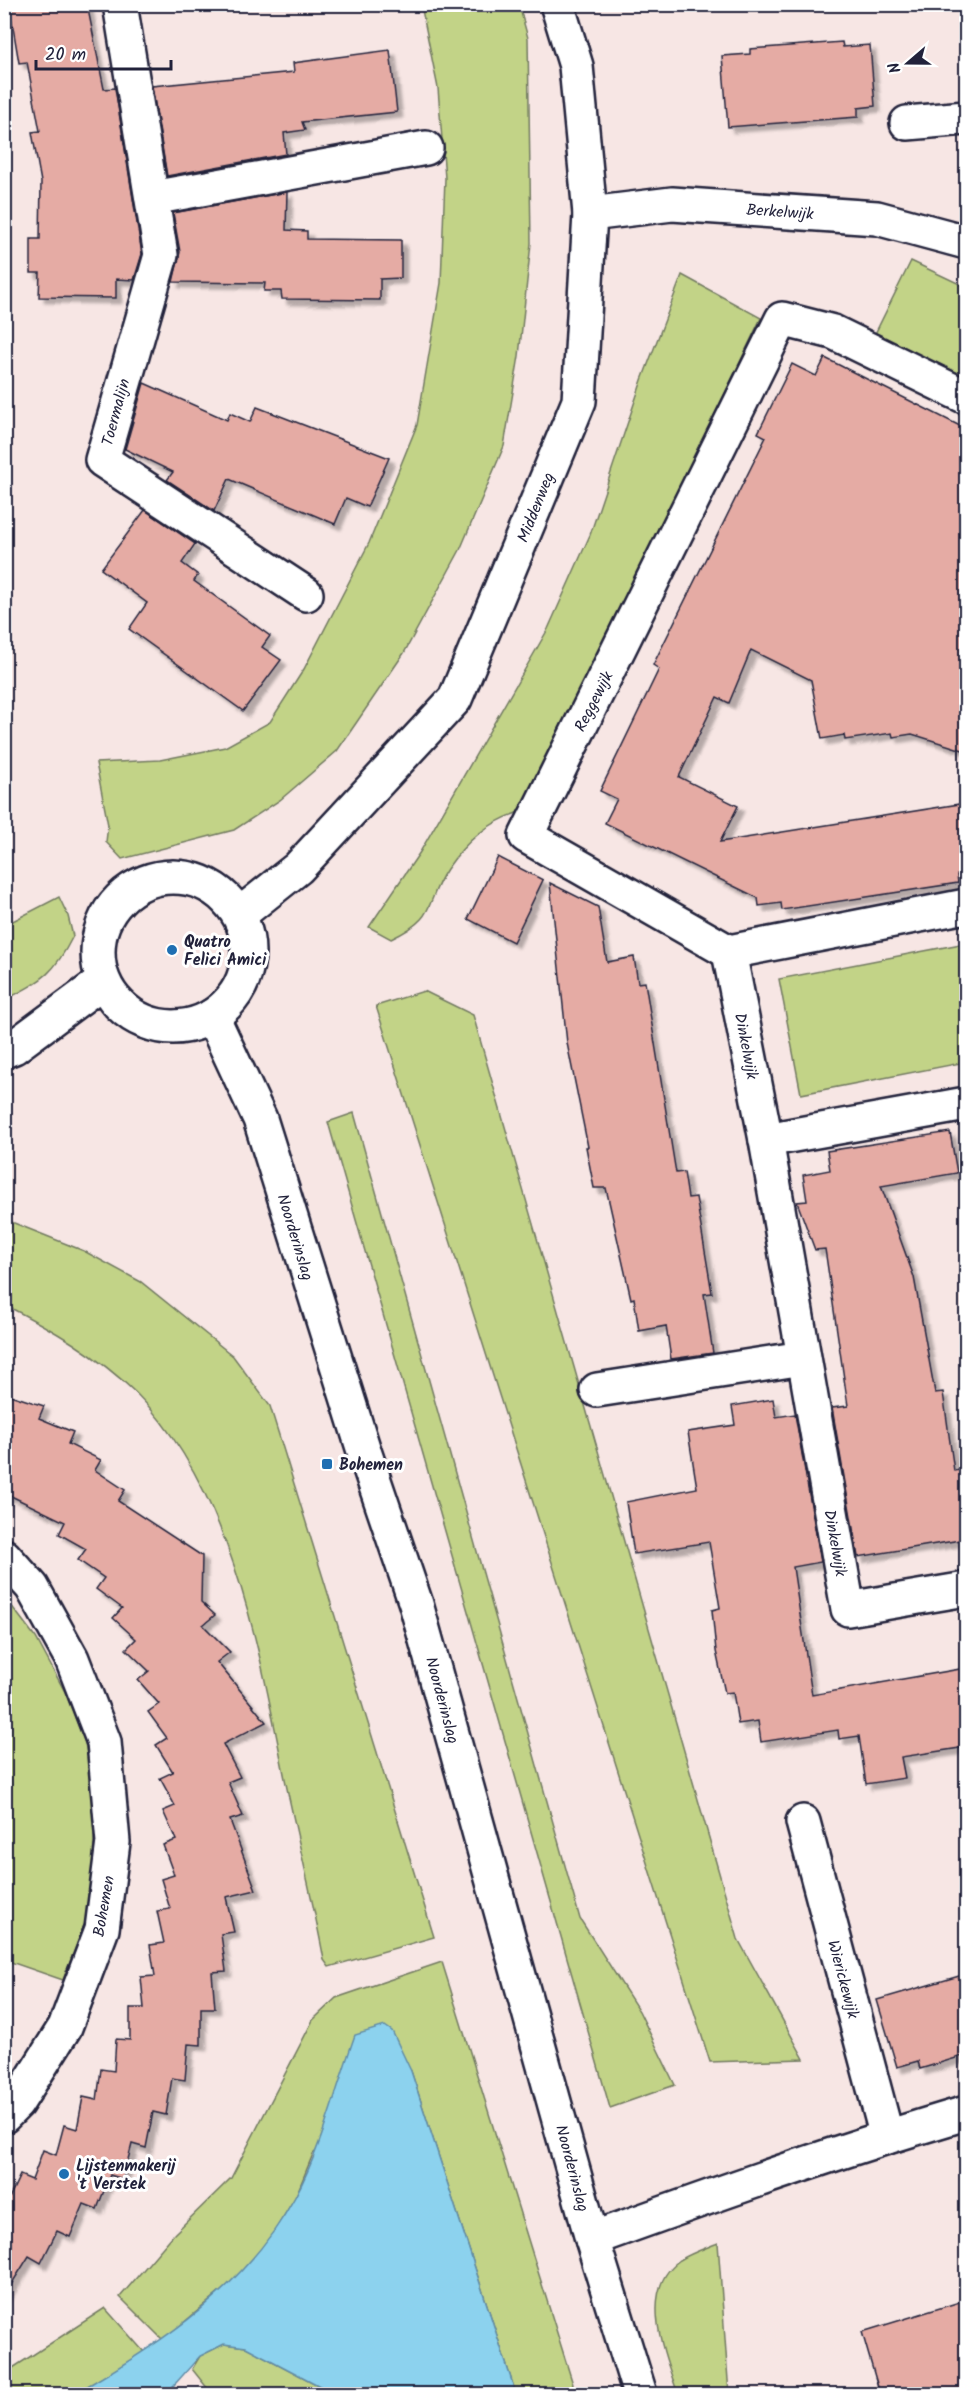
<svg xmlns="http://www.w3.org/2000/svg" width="971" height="2399" viewBox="0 0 971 2399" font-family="Kalam,sans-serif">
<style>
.green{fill:#c2d387;stroke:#727a61;stroke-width:1.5}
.water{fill:#8cd2ee;stroke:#628ca6;stroke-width:1.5}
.building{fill:#e5aba4;stroke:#22223b;stroke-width:1.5;filter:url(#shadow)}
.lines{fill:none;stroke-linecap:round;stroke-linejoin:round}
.minor-casing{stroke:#22223b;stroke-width:38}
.tertiary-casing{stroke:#22223b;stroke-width:38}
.secondary-casing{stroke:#22223b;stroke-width:38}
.minor{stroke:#fff;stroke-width:33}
.tertiary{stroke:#fff;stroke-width:33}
.secondary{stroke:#fff;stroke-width:33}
.poi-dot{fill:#1f6fb2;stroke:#fff;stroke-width:2}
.labels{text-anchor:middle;stroke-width:6;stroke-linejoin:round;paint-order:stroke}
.street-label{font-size:16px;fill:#22223b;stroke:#fff}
.poi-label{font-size:16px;font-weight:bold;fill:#22223b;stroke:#fff;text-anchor:start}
</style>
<defs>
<filter id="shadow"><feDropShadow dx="5.5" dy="5.5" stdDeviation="1.5" flood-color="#0004"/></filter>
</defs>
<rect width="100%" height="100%" fill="#f7e6e4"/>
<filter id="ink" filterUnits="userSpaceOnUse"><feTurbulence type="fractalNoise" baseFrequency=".0167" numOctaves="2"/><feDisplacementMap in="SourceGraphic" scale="12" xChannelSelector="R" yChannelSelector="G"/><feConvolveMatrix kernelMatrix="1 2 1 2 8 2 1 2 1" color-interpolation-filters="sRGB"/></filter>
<g filter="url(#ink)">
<g class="green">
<path d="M421,5H519L528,38L531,243L519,356L504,446L460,550L404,653L337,751L280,800L234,830L122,859L106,842L108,825L96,763L160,760L225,747L270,722L304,669L369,543L417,425L441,283L445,178L438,88Z"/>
<path d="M911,261L966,287V389L870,344Z"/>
<path d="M682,275L761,318L590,676L519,812C486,824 467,840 447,869C424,904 438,917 391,939L369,927L420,852L548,629L590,535L642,380Z"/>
<path d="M59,897L68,916L73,936C54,974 44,979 7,999L4,992L5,925Z"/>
<path d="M966,943V1062L801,1094L779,979Z"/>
<path d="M424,991L473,1015L738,1939L804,2059L710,2062L376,1006Z"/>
<path d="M354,1113L580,1919L639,2011L675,2085L610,2108L328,1122Z"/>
<path d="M4,1219L84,1251L141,1282L233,1356L270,1406L434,1937L329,1967L324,1960C312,1894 295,1830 282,1764C258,1641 228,1485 136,1393C97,1355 52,1329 5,1305Z"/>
<path d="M4,1596L36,1638L65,1692L85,1743L95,1795L93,1871L87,1918L63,1980L5,1960Z"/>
<path d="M442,1962L576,2394H516L411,2071L313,2154L296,2196L270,2239L245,2271L163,2340L120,2297L174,2234L231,2178L313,2020L336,1998Z"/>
<path d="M718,2243L729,2394H678C665,2356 637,2290 680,2260C691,2253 706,2248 718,2243Z"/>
<path d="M105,2308L145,2353L74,2394H5V2373Z"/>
<path d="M224,2344L246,2347L335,2394H212L192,2369L200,2356Z"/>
</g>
<path class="water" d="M385,2026L392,2031L411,2071L516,2394H335L246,2347L224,2344L200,2356L166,2394H74C162,2343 245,2289 295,2197C322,2147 336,2088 355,2035Z"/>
<g class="building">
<path d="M9,4H87L104,89L115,88L142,254L134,280L116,279V298L39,297L40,273H31V239H40L41,182L32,132L40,131L27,62L19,63Z"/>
<path d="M842,42L843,47L870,45L875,106L858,108V117L728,127L722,56L750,54V49Z"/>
<path d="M390,50L397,112L302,122L305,130L284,133L286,154L167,176L152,86L294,72L293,63Z"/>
<path d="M287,192L286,230L307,231V239L401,240V278L380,279V300L282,299L281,291H264L265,283L173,282L180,252L173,213Z"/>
<path d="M825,358L966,429V751L912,734L893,737L892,733L845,740L844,735L822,739L811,680L751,650L729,703L717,697L679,777L738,806L720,842L966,803V873L957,875L958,883L782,910L781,903L759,906L758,898L605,823L617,799L600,791L659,669L653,665L766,437L758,433L792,364L816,376Z"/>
<path d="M144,383L227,420L230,413L250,422L257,407L389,458L367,507L346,498L335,524L229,479L214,511L167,480L173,472L125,449Z"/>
<path d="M145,510L195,544L182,563L198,575L194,581L270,636L262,647L281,660L243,711L129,629L147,603L101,569Z"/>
<path d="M498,857L543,880L513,942L468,919Z"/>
<path d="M550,883L598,907L607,962L634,957L638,983L645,982L676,1173L684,1172L688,1198L696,1197L712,1293L704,1294L713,1353L671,1359L666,1326L639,1331L634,1298L631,1299L606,1188H594L586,1147H588L567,1043Z"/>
<path d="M950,1132L957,1173L881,1186L914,1277L935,1393L943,1392L954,1471L966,1469V1539L858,1557L832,1408L848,1406L825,1249L815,1250L797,1202L807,1201L803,1175L830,1170L827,1151Z"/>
<path d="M4,1393L44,1406L39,1418L73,1432L68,1444L101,1460L95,1470L125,1490L118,1501L202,1556L201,1602L215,1615L203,1625L230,1652L217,1662L266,1722L223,1744L240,1777L228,1782L243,1816L230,1820L256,1890L226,1897L234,1932L221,1934L226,1971L212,1972L215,2008H201V2045L188,2044L185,2080L172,2078L166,2115L153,2112L146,2148L132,2144L123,2179L110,2175L97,2209L84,2204L70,2237L57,2231L41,2263L29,2256L4,2296V2209L20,2175L32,2180L43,2150L56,2155L64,2125L77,2129L83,2097L97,2100L101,2069L114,2071L116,2039L130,2040V2008H144L141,1977L155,1976L150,1945L164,1943L157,1911L170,1909L161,1879L174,1875L163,1845L176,1840L163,1811L175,1806L160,1778L173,1772L156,1745L167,1738L148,1712L159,1704L138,1680L149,1671L126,1649L136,1639L113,1618L122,1608L96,1589L104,1578L78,1560L86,1549L59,1534L65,1522L9,1495L4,1500Z"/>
<path d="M773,1399L776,1417L795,1414L821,1562L793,1567L812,1695L966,1668V1747L901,1757L905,1778L866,1784L859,1736L839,1739L838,1730L761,1742L758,1721L738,1724L733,1692L725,1693L716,1651L712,1610L720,1608L709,1542L634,1554L626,1502L697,1488L688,1432L735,1425L732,1406Z"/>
<path d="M966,1974V2055L920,2069L918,2061L897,2067L877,2000Z"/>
<path d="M966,2300V2394H880L862,2332Z"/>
</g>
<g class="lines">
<g class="minor-casing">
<g id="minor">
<path d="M120,4L161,255L102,460L306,594"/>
<path d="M907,123L966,118"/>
<path d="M152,198L426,148"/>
<path d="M590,214L672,204L877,218L966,242"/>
<path d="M966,397L833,332L782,319L526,836L729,952L966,906"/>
<path d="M729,952L766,1140L848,1609L966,1589"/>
<path d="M766,1140L966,1104"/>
<path d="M597,1390L803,1358"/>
<path d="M4,1556L32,1587L72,1659L104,1742L113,1842L102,1929L65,2027L17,2103L4,2116"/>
<path d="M803,1822L887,2137"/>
<path d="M592,2239C716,2194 840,2150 966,2113"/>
</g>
</g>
<g class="tertiary-casing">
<path id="tertiary" d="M239,915L298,868L455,699L579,401L590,214L576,66L557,4"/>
</g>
<g class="secondary-casing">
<g id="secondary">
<circle cx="173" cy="952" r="75"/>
<path d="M212,1016L260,1119L364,1451L416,1604L592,2239L640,2394"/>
<path d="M4,1051L14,1047L103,981"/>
</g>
</g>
<use href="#minor" class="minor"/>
<use href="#tertiary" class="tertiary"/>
<use href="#secondary" class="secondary"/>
</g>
</g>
<g class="poi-dot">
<circle cx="172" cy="950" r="6"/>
<rect x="321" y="1458" width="12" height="12" rx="3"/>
<circle cx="64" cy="2174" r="6"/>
</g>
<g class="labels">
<g class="street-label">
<text transform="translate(780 211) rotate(4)" y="6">Berkelwijk</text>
<text transform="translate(115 412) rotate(-75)" y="6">Toermalijn</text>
<text transform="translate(535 507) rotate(-68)" y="6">Middenweg</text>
<text transform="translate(593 701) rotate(-63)" y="6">Reggewijk</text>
<text transform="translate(747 1046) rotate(79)" y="6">Dinkelwijk</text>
<text transform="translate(296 1237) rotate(73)" y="6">Noorderinslag</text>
<text transform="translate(836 1543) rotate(80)" y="6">Dinkelwijk</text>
<text transform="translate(443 1700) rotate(75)" y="6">Noorderinslag</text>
<text transform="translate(103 1906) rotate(-80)" y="6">Bohemen</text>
<text transform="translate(844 1979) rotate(75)" y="6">Wierickewijk</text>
<text transform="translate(573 2168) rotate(75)" y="6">Noorderinslag</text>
</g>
<g class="poi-label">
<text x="184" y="947">Quatro<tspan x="184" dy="18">Felici Amici</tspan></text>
<text x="339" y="1470">Bohemen</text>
<text x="76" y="2171">Lijstenmakerij<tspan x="76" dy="18">'t Verstek</tspan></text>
</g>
</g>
<rect width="971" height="2399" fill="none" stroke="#fff" stroke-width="24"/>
<rect x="12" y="12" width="947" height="2375" fill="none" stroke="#22223b" stroke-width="2" filter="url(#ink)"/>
<g transform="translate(908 63) rotate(250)" stroke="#ffffff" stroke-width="4.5" paint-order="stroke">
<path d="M0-4.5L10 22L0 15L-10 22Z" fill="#22223b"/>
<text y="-9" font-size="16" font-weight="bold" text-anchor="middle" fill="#22223b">N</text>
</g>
<path d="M36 60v9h135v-9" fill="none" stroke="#22223b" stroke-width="3"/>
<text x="45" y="60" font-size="18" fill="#22223b" stroke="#ffffff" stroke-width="4.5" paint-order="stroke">20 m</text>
</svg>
